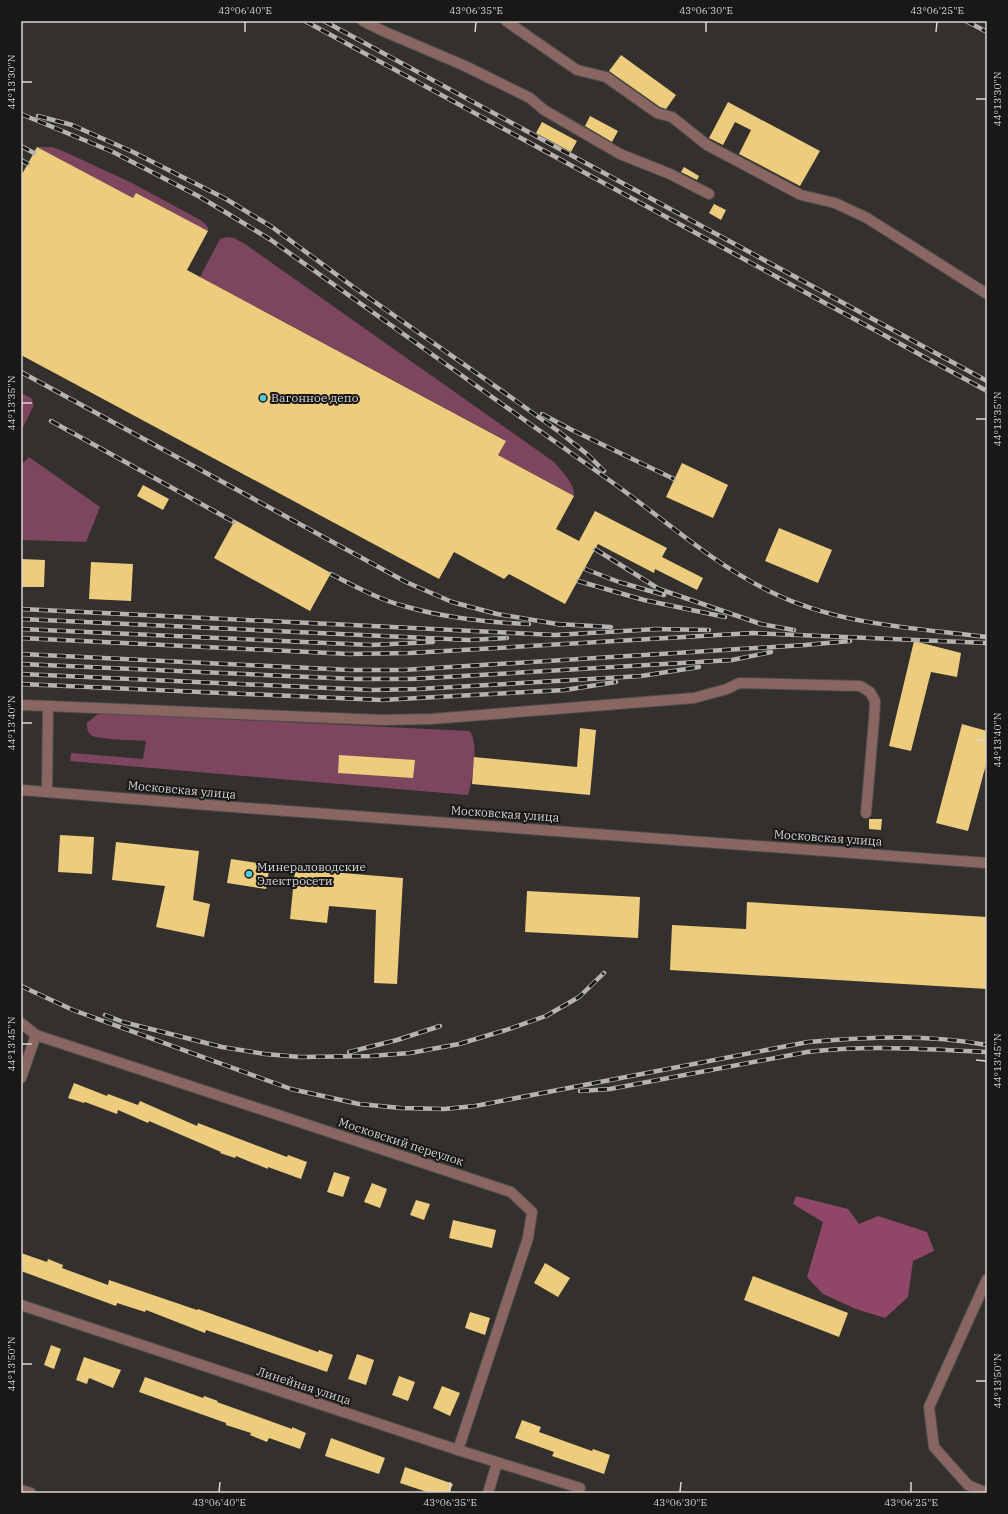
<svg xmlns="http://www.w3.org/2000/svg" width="1008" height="1514" viewBox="0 0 1008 1514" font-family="'IBM Plex Serif',serif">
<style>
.green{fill:#7e465e}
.forest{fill:#904767}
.building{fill:#eecc7d}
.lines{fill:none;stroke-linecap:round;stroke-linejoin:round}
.minor-casing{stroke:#504e4c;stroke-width:12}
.minor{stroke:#8a6662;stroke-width:10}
.rail-casing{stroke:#b4b3b1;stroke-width:4.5}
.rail{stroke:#191817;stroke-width:3;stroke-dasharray:9;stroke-linecap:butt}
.ticks{fill:none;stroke:#d6d5d3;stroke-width:1.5}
.poi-dot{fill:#55cadf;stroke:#191817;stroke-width:1.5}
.labels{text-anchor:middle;stroke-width:4;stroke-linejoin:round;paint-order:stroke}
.poi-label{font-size:12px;fill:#d6d5d3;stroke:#191817;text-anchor:start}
.street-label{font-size:12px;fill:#d6d5d3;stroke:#191817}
.neatline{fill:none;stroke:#d6d5d3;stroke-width:1.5}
.ticks-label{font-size:10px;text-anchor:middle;fill:#d6d5d3}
</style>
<rect width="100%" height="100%" fill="#33302e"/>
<g class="green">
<path d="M37,147H52L63,151L132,183L202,221L208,227V231L136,193L133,198Z"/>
<path d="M227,237L234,238L245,244L554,462C561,471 576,484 574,496L498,455L505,440L200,277L220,239Z"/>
<path d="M21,393L31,398L34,405L21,431Z"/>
<path d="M29,457L100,507L86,542L21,540V465Z"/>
<path d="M99,713L469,731C480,741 472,781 468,795L70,761L71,753L143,759L146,741C134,740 99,740 91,735C87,732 87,727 87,723Z"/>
</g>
<path class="forest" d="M796,1196L848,1209L859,1224L878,1216L927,1232L934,1251L913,1261L908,1297L885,1318L856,1309L823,1294L807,1277L823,1222L793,1204Z"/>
<g class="building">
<path d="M621,55L676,95L666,109L660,107L609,71Z"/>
<path d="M728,102L820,151L800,186L739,154L751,130L735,122L723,145L709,138Z"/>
<path d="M590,116L618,131L612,142L585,126Z"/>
<path d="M542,122L577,141L571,152L536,133Z"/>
<path d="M37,147L133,198L136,193L208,231L187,270L506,441L498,455L574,496L556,529L579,541L595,511L667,548L662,557L703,578L697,590L655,569L654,573L598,544L565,604L509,574L504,579L454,552L439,579L21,355V176Z"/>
<path d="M684,167L699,176L697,180L681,172Z"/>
<path d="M714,204L726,210L721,220L709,213Z"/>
<path d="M682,463L728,485L713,518L666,497Z"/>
<path d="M143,485L169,499L163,510L137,496Z"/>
<path d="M235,520L331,573L310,611L214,558Z"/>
<path d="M779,528L832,550L818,583L765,561Z"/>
<path d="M21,559L45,560L44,587H21Z"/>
<path d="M91,562L133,564L131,601L89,599Z"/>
<path d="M914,641L961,653L957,677L931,672L911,751L889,746Z"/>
<path d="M962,724L987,731V761L968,831L936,823Z"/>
<path d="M580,728L596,730L590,795L472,784L474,757L577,767Z"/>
<path d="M339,755L415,760L413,778L338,773Z"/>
<path d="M869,819H882L881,830L869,829Z"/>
<path d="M60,835L94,837L92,874L58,872Z"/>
<path d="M116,842L199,851L193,900L210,904L204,937L156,927L165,886L112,880Z"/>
<path d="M231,859L270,865L266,889L227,883Z"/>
<path d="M295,869L403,878L397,984L374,983L376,910L329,906L327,923L290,919Z"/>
<path d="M527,891L640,897L638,938L525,932Z"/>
<path d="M747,902L987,917V989L670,970L672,925L746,929Z"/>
<path d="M74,1083L107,1096L108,1094L138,1105L140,1101L197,1126L198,1123L287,1157L288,1155L307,1162L301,1179L268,1167V1169L236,1156L235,1158L220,1153L221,1152L149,1121L148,1123L118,1110L117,1114L85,1102L84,1103L68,1098Z"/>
<path d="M334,1172L350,1177L343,1197L327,1192Z"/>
<path d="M372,1183L387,1189L380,1208L364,1202Z"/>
<path d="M416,1200L430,1204L424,1220L410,1215Z"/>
<path d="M453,1220L496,1230L492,1248L449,1238Z"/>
<path d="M21,1253L47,1262L48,1259L63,1265L62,1268L108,1285L109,1280L197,1310L198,1309L318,1352L319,1350L333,1355L327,1372L206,1330L205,1333L146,1310L145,1312L117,1303L116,1306L21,1271Z"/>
<path d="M545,1263L570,1278L558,1297L534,1283Z"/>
<path d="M753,1276L848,1313L839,1337L744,1300Z"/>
<path d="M470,1312L490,1318L485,1335L465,1328Z"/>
<path d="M51,1345L61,1349L54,1369L44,1365Z"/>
<path d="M357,1354L374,1360L366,1385L348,1379Z"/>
<path d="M84,1357L121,1370L113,1388L89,1378L87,1384L76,1380Z"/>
<path d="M399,1376L415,1382L408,1401L392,1395Z"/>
<path d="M145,1377L203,1398L204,1396L218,1401L217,1402L292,1429V1427L306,1433L300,1449L269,1438L267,1442L250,1435L251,1433L226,1425V1423L139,1392Z"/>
<path d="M442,1386L460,1393L450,1416L433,1408Z"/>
<path d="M522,1420L541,1427L539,1432L592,1451L593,1449L610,1455L604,1474L552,1456L554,1452L515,1438Z"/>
<path d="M331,1438L385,1458L379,1474L325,1456Z"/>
<path d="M405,1467L453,1484L449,1493H430L400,1483Z"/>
</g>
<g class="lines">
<g class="minor-casing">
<g id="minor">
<path d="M363,21L383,31L465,66L530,98L544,110L620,154L670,174L709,194"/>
<path d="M506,21L577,70L606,77L657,113L672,117L707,145L801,195L835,203L867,218L987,294"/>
<path d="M21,705L48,706L47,792"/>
<path d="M48,706L382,720L431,719L694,698L727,689L739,683L860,686L870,692L875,701L874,720L866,813"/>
<path d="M21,790L246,808L987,863"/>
<path d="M21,1023L36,1035L511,1192L532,1212L528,1238L458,1450"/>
<path d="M21,1078L36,1035"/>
<path d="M987,1279L929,1407L934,1447L968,1485L987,1493"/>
<path d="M21,1305L458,1450L580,1488"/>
<path d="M21,1490L31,1493"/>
<path d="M488,1493L497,1463"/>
</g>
</g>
<use href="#minor" class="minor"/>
<g class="rail-casing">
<g id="rail">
<path d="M305,21L987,391"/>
<path d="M324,21L987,381"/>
<path d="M966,21L987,32"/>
<path d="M21,114L113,152L200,197L240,221L271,240C384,320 496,400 609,480C663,518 711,563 771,592C838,625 914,628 987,637"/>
<path d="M38,116L72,125L133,152L226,199L272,227L352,286L512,398L558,431L587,454L604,471"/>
<path d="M21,146L34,153"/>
<path d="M21,160L28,164"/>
<path d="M21,372L406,582L452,602L497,614L563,625"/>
<path d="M542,414L570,429L674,479"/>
<path d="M51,421L234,522"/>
<path d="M595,549L659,589L761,624L794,630"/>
<path d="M585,569L619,582L664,595"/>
<path d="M331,574C354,586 378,599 404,606C440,617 491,623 529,624"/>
<path d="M578,581L644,600L725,617"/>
<path d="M21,609L555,635L657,629"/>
<path d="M21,619L469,640L507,638"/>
<path d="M557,624L611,627"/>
<path d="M21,629L371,645L433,642"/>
<path d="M653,629L709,630"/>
<path d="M21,638L349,654L410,653L753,633L987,643"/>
<path d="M21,654L351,670H403L805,645L850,641"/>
<path d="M21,664L354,679H411L732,660L771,652"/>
<path d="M21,674L372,690L418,689L641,676L699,667"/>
<path d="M21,684L382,700L565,690L616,682"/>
<path d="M21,986L73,1010L291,1089L359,1104L401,1108L444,1109L475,1106L808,1042C867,1037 928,1034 987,1045"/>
<path d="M105,1015L123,1022L222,1047L265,1054L300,1057L371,1056L410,1053L459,1044L506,1030L546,1016L579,997L604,973"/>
<path d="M349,1052L397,1040L440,1026"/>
<path d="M580,1091L610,1089L807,1052C867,1045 927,1049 987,1052"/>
</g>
</g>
<use href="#rail" class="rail"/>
</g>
<path class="ticks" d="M245,32V22M475,32L476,22M706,32V22M936,32L937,22M22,82H32M976,99H986M22,403H32M976,419H986M22,723H32M976,740H986M22,1044H32M976,1060L986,1061M22,1364H32M976,1381H986M219,1492L220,1482M450,1492V1482M680,1492L681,1482M911,1492V1482"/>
<g class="poi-dot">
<circle cx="263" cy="398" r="4"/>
<circle cx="249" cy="874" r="4"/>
</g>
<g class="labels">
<g class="poi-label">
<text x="271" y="402">Вагонное депо</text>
<text x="257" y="871">Минераловодские<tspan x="257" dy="14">Электросети</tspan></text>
</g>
<g class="street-label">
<text transform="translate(182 790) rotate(5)" y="4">Московская улица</text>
<text transform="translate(505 814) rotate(4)" y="4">Московская улица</text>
<text transform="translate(828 838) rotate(4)" y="4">Московская улица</text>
<text transform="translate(401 1142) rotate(18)" y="4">Московский переулок</text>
<text transform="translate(304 1386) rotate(18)" y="4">Линейная улица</text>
</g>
</g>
<rect width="1008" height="1514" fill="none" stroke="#191817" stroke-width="44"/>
<rect x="22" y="22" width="964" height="1470" class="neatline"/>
<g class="ticks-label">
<text x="245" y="14">43°06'40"E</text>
<text x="476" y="14">43°06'35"E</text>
<text x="706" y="14">43°06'30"E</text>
<text x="937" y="14">43°06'25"E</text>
<text transform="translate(11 82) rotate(-90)" y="4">44°13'30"N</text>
<text transform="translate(997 99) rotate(-90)" y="4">44°13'30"N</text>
<text transform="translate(11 403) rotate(-90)" y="4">44°13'35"N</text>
<text transform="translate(997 419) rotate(-90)" y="4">44°13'35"N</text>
<text transform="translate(11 723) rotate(-90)" y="4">44°13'40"N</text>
<text transform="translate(997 740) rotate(-90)" y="4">44°13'40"N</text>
<text transform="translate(11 1044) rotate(-90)" y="4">44°13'45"N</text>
<text transform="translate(997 1061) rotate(-90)" y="4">44°13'45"N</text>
<text transform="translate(11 1364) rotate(-90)" y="4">44°13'50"N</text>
<text transform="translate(997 1381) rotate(-90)" y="4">44°13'50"N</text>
<text x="219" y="1506">43°06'40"E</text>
<text x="450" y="1506">43°06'35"E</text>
<text x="680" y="1506">43°06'30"E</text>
<text x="911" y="1506">43°06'25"E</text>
</g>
</svg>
